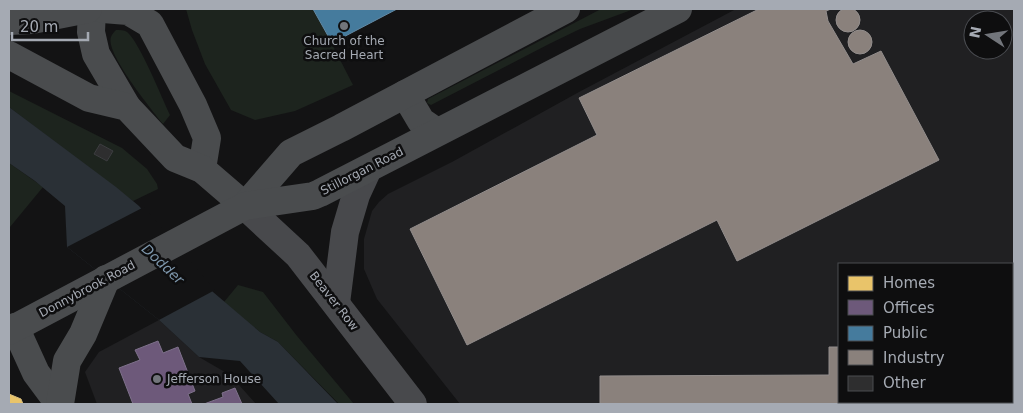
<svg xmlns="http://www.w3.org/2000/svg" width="1023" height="413" viewBox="0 0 1023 413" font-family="'DejaVu Sans',sans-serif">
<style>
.built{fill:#202022;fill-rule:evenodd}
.green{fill:#1d241e}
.water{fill:#2a3036}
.pier{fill:#131314}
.homes{fill:#e9c46a;stroke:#d5bc80}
.offices{fill:#6d597a;stroke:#7e718b}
.public{fill:#457b9d;stroke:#6289a4}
.industry{fill:#8a817c;stroke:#928d8c}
.building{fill:#2e2e2f;stroke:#3c3d40}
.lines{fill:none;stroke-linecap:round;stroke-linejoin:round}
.minor{stroke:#48494c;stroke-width:28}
.major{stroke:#4a4c4e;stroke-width:28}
.poi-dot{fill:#72757b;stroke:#0e0e0f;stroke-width:2}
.labels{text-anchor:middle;stroke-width:5;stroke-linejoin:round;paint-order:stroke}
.poi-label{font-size:12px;fill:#a5aab3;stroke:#0e0e0f}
.street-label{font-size:12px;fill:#a5aab3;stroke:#0e0e0f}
.water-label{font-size:14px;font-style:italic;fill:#7e97ac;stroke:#0e0e0f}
</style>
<rect width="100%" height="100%" fill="#131314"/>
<g class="built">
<path d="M736,9H1014V404H460L377,299L364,269V239L372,211L379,202L388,194L452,162L579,92ZM973,20H1003V50H973ZM839,264H1012V402H839Z"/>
<path d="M159,320L199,357L230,375L256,404H97L85,372L99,352Z"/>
</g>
<g class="green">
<path d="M186,9H314L353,85L295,111L255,120L231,110L205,64L192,30Z"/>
<path d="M601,9H634L580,29L549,44L431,105L427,103L428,99Z"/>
<path d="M116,30C120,30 124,30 127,32C139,41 162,98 170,115L163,124C152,110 105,53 111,37C112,34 114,32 116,30Z"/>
<path d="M9,91L122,148L147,169L157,184L158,189L133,201L9,107Z"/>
<path d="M9,163L43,187L10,227L9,225Z"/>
<path d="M238,285L263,292L297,336L354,404H339L278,342L260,332L224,302Z"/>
</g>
<path class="water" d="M9,107L116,187L139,206L213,292L260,332L278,342L338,404H279L240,361L199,357L159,320L67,247L65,206L35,181L9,163Z"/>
<path class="pier" d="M144,207L215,290L159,320L67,247Z"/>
<path class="homes" d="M9,394L21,399L23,404H9Z"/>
<g class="offices">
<path d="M158,341L163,353L178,347L195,391L188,394L192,404H133L119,368L140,360L135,350Z"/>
<path d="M235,388L242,404H204L223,397L222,393Z"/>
</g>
<path class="public" d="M313,9H397L332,43Z"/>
<g class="industry">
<circle cx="848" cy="20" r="12"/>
<path d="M759,9H831L826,11L828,21L853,64L881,51L939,160L737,261L717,220L467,345L410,229L597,135L579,98Z"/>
<circle cx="860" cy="42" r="12"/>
<path d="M1012,322H1014V404H600V376L829,375V347H839V402H1012Z"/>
</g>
<path class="building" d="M100,144L113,151L107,161L94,154Z"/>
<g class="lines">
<g class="minor">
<path d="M245,206L298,255L413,404"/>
<path d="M336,303L345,232L356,195L368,169"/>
</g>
<g class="major">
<path d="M92,9L91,32L96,54L127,107"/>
<path d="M103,9L128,11L150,24L193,105L207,138L202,169"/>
<path d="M9,21L32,20L88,9"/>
<path d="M9,55L89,98L127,107L175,158L202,169L245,206"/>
<path d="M405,94L421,121L437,132"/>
<path d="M245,206L291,153L341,128L566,9"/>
<path d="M15,327L36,373L59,404"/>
<path d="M9,331L245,206L313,196L320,193L678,9"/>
<path d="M60,404L67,361L83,334L106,279"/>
</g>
</g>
<g class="poi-dot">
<circle cx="344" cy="26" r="5"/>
<circle cx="157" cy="379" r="5"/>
</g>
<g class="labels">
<g class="poi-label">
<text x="344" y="45">Church of the<tspan x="344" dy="14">Sacred Heart</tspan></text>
<text x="167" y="383" text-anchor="start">Jefferson House</text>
</g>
<g class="street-label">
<text transform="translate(362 171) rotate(-27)" y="4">Stillorgan Road</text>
<text transform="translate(87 289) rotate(-28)" y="4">Donnybrook Road</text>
<text transform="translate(334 301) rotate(52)" y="4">Beaver Row</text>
</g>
<g class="water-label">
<text transform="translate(163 264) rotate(43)" y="5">Dodder</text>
</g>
</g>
<rect width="1023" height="413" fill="none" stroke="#a5aab3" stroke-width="20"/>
<rect x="838" y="263" width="175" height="140" fill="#0e0e0f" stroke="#4a4c51"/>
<rect x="848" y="276" width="25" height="15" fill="#e9c46a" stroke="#4a4c51"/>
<text x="883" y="288" font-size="15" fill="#a5aab3">Homes</text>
<rect x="848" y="300" width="25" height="15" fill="#6d597a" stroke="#4a4c51"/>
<text x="883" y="313" font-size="15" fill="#a5aab3">Offices</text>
<rect x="848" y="326" width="25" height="15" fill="#457b9d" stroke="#4a4c51"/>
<text x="883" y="338" font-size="15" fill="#a5aab3">Public</text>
<rect x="848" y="350" width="25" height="15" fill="#8a817c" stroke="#4a4c51"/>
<text x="883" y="363" font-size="15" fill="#a5aab3">Industry</text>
<rect x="848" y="376" width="25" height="15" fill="#2e2e2f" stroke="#4a4c51"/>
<text x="883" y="388" font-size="15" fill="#a5aab3">Other</text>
<g transform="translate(988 35) rotate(282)"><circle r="24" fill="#0e0e0f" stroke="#4a4c51"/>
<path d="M0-4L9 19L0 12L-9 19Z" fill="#72757b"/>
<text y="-8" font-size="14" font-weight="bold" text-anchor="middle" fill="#a5aab3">N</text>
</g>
<path d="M12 32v8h76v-8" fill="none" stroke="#a5aab3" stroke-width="2.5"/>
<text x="20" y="32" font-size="15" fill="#a5aab3" stroke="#0e0e0f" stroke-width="4" paint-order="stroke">20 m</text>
</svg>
